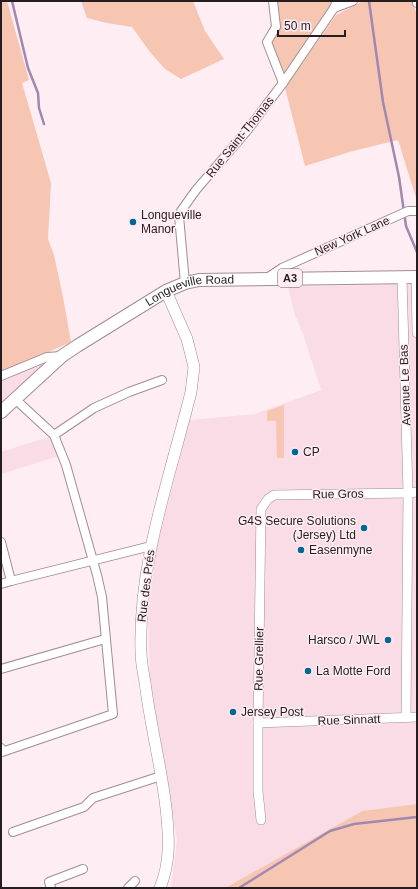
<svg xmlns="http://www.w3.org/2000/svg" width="418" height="889" viewBox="0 0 418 889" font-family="Helvetica,sans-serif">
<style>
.built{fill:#fadce6}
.green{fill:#f6c6b3}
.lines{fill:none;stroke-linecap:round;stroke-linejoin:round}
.stream{stroke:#a088b0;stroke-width:2.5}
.minor-casing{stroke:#a08d93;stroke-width:10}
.tertiary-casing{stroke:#a08d93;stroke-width:10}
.secondary-casing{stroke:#a08d93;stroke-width:12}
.primary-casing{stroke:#a08d93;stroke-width:14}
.minor{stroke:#fff;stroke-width:8}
.tertiary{stroke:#fff;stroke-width:9}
.secondary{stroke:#fff;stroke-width:11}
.primary{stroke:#fff;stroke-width:12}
.poi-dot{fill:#046695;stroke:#feedf3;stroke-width:1.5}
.labels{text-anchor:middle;stroke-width:3;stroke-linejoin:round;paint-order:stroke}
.shield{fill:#feedf3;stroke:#665b5f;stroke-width:1}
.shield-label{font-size:11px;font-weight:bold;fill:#251d20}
.street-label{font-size:12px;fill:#251d20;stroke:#feedf3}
.poi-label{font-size:12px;fill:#251d20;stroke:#feedf3;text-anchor:start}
</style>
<rect width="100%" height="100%" fill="#feedf3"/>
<g class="built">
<path d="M417,284V804L362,811L225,888H171L177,840L150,686L148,609L157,546L189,420L255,414L321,390L302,331L295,315L288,287Z"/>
<path d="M39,362L42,364L40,368L1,404V379Z"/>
<path d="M49,437L59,456L1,474V452Z"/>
</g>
<g class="green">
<path d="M1,1H7L29,80L22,83L51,183L48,239L54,255L63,297L71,342L1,373Z"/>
<path d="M81,1H193L205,31L224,59L181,79L165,69L150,52L132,27L107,23L87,18Z"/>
<path d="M276,1H331L329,9L282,76L271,46L278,28Z"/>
<path d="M363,1H413L417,16V201L398,140L353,151L305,166L285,88L336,15Z"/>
<path d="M284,405V458H277L276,421H267V411Z"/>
<path d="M417,804V888H225L362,811Z"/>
</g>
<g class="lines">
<g class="stream">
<path d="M12,1L28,68L38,93L39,108L44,124"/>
<path d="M369,1L383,102L399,177L406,226L417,252"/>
<path d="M239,888L330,831L354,824L417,817"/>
</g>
<g class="minor-casing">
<g id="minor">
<path d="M273,1L276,27L267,42L283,83"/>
<path d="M417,1V3"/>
<path d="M334,8L353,1"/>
<path d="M267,278L282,268L408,211H417"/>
<path d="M185,283L179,216L181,211L196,190L246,132L283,83L334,8L337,1"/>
<path d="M1,376L47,357L62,356"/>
<path d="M54,435L94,408L129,392L162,380"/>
<path d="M1,542L11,581L1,584"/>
<path d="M11,581L151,546"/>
<path d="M1,669L105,639"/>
<path d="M1,748L2,752L113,714L102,597L97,575L66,465L54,435L15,399"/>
<path d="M13,832L84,807L93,798L161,776"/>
<path d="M51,888L49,882L83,869"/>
<path d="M128,888L135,881"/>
</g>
</g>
<g class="tertiary-casing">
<g id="tertiary">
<path d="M416,277L417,333"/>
<path d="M406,718L408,493L417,492"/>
<path d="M258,723L417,717"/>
<path d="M261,820L258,791V723L261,509L268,499L274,495L408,493L402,277"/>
</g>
</g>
<g class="secondary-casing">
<path id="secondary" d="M160,888C171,861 169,835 166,808C161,765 150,724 145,682C143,672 141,662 141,652C138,563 170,477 191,392L194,367L187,339L166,291"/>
</g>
<g class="primary-casing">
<g id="primary">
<path id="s1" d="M1,412L62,356L77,346L166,291L185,283L199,280L417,277"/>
</g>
</g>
<use href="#minor" class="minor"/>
<use href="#tertiary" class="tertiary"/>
<use href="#secondary" class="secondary"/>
<use href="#primary" class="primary"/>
</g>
<g class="poi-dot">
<circle cx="133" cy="222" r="4"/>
<circle cx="295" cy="452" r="4"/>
<circle cx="364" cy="528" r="4"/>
<circle cx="301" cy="550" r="4"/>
<circle cx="388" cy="640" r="4"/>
<circle cx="308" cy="671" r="4"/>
<circle cx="233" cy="712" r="4"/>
</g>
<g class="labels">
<rect class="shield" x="278" y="269" width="24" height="18" rx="3"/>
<g class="shield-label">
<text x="290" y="282">A3</text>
</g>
<g class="street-label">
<text transform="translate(240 137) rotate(-51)" y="4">Rue Saint-Thomas</text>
<text transform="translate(352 236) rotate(-24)" y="4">New York Lane</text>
<text dy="4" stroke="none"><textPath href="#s1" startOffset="229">Longueville Road</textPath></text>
<text transform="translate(405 385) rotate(-92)" y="4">Avenue Le Bas</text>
<text transform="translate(338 494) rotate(-1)" y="4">Rue Gros</text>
<text transform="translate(146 586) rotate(-83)" y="4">Rue des Prés</text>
<text transform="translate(259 659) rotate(-89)" y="4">Rue Grellier</text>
<text transform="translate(349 720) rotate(-2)" y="4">Rue Sinnatt</text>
</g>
<g class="poi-label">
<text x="141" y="219">Longueville<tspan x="141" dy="14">Manor</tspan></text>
<text x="303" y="456">CP</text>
<text x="356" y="525" text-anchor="end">G4S Secure Solutions<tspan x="356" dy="14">(Jersey) Ltd</tspan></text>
<text x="309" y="554">Easenmyne</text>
<text x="380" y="644" text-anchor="end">Harsco / JWL</text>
<text x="316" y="675">La Motte Ford</text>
<text x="241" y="716">Jersey Post</text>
</g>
</g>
<rect width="418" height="889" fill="none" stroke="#251d20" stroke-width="4"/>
<path d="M278 30v6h67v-6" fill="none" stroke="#251d20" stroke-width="2"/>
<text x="284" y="30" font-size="12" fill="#251d20" stroke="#feedf3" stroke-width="3" paint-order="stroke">50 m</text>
</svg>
